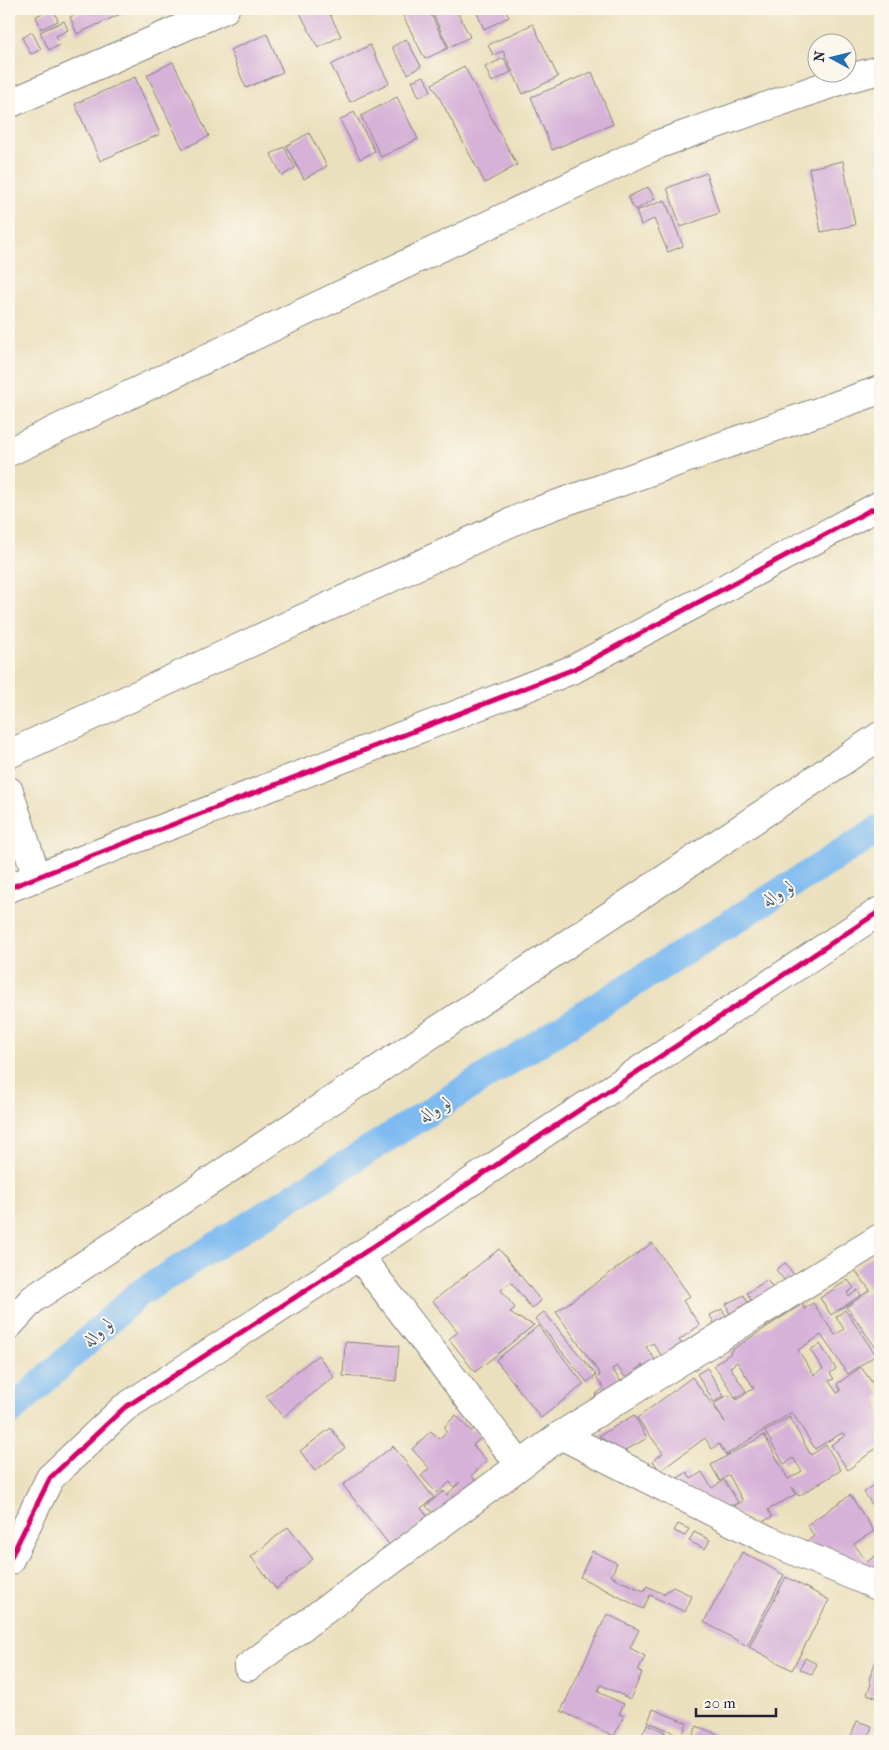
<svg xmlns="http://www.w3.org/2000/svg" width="889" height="1750" viewBox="0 0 889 1750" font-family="'IM FELL French Canon',Amiri,serif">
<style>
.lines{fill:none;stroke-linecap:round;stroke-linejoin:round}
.canal{stroke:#7dbaf0;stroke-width:28}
.building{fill:#d6b1d8}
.street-casing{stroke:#86817c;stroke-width:30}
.secondary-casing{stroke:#86817c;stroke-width:30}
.street{stroke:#fff;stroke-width:28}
.secondary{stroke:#fff;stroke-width:28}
.cycleway-casing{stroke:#fbf7ec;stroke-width:8}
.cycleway{stroke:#d6006c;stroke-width:5}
.labels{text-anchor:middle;stroke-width:4;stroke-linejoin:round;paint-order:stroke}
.water-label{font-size:18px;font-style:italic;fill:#42577a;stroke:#fbf7ec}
</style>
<rect width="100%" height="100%" fill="#fbf7ec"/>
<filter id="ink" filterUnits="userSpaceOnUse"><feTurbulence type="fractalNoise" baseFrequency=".02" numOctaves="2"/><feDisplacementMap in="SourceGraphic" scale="10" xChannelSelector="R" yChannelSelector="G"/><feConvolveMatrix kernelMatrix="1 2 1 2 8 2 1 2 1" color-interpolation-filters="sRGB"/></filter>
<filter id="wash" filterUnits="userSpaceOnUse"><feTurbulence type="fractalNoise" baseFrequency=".0096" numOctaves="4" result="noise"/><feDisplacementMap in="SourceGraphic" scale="20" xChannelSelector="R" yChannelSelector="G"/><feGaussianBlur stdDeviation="1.12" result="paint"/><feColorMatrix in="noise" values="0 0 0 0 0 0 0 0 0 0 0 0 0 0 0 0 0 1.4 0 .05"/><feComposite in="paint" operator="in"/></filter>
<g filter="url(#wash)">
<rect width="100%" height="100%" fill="#ebe0bd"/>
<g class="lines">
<path class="canal" d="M9,1413L137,1295L880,829"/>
</g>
<g id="blocks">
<g class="building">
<path d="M53,9L58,21L41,29L36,16Z"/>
<path d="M89,9H128L129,10L77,34L70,17Z"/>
<path d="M298,9H327L341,36L318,48Z"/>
<path d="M402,9H428L448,48L425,59L400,10Z"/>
<path d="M430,9H456L470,37L449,47Z"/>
<path d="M475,9H505L509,17L484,29Z"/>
<path d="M64,21L68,30L56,36L60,45L49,50L40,32Z"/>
<path d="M533,24L558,77L523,94L503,51L493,55L488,45Z"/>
<path d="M32,32L41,49L31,54L22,38Z"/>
<path d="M267,34L283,72L246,88L230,50Z"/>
<path d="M406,39L421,66L408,74L392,47Z"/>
<path d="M370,45L389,83L350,102L331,65Z"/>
<path d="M504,58L511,72L492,82L485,67Z"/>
<path d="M173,62L209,136L183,149L147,75Z"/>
<path d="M464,66L517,165L485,183L432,84Z"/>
<path d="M592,72L613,124L552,150L531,97Z"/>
<path d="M424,76L431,91L419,97L412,81Z"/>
<path d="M135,77L160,134L100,161L75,104Z"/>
<path d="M397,97L418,139L381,157L361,116Z"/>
<path d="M354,112L375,151L360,159L340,120Z"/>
<path d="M309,133L327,166L304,179L286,146Z"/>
<path d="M284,147L295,168L282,176L271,154Z"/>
<path d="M843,161L855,225L821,232L809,168Z"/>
<path d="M706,173L719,213L681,227L667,188Z"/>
<path d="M648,187L655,199L635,210L628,197Z"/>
<path d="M665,200L683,246L668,252L654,219L641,225L636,211Z"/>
<path d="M652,1243L690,1296L683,1301L700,1325L679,1340L684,1347L665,1361L653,1343L646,1347L659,1365L649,1373L642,1365L635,1370L640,1377L630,1384L617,1366L612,1369L624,1386L601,1403L595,1395L604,1388L597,1379L600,1374L556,1312Z"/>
<path d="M499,1249L541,1301L532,1309L511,1282L501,1290L515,1308L510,1312L514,1316L534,1325L475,1372L449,1339L458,1332L433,1301Z"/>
<path d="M880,1250V1347L877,1349L846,1307L870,1290L854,1269Z"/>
<path d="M785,1263L794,1275L786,1282L776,1270Z"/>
<path d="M767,1280L773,1289L752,1302L747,1293Z"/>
<path d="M848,1280L854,1288L847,1293L849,1296L858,1290L861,1295L831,1315L820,1298Z"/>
<path d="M744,1295L749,1305L730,1315L726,1304Z"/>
<path d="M813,1303L835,1335L844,1329L836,1317L845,1310L876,1355L848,1374L821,1335L798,1350L814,1375L823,1369L810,1350L820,1344L836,1369L830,1373L834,1379L829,1381L837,1393L841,1391L837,1384L861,1367L880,1394L877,1398L880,1404V1445L848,1470L831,1445L846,1435L842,1433L815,1449L792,1412L726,1455L719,1444L712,1449L705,1438L660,1471L653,1461L663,1453L637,1418L692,1377L725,1422L714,1404L728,1395L736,1398V1400L754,1388L737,1362L730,1367L746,1391L736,1398L714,1365L731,1353L730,1351L802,1304L804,1309Z"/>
<path d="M722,1309L728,1319L715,1325L710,1315Z"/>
<path d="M544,1312L596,1375L587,1382L535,1319Z"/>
<path d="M538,1326L584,1384L541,1418L496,1360Z"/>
<path d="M345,1342L399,1346L396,1381L343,1376Z"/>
<path d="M318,1355L334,1377L283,1417L266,1396Z"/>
<path d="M707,1368L724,1396L714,1402L697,1374Z"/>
<path d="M456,1415L471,1431L474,1429L482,1437L473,1445L487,1461L471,1476L480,1485L440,1521L426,1506L443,1491L447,1495L460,1482L454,1487L450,1482L437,1493L421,1476L429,1468L412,1449L431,1431L439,1439L446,1432L445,1426Z"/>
<path d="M634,1415L647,1438L621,1453L599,1436Z"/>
<path d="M789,1417L811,1455L826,1445L841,1470L799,1496L792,1487L796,1494L768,1510L772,1517L760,1523L730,1509L743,1501L729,1475L720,1481L711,1465L764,1435L788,1479L802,1471L793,1458L784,1464L765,1432Z"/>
<path d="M331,1428L345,1448L315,1471L300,1451Z"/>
<path d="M393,1446L434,1498L421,1508L429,1518L391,1547L343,1485Z"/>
<path d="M687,1472L691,1479L702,1472L712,1488L724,1480L738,1502L729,1508L672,1482Z"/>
<path d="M880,1480V1517L864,1492Z"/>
<path d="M850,1495L874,1531L854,1544L867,1562L880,1552V1575L806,1542L814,1536L807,1525Z"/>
<path d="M678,1524L689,1529L685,1536L674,1531Z"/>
<path d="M288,1527L313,1559L276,1589L251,1557Z"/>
<path d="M694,1532L710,1540L705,1549L689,1541Z"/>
<path d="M592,1551L617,1563L611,1576L625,1583L644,1591L647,1586L663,1594L673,1587L692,1596L685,1612L650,1595L643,1609L580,1577Z"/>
<path d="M742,1552L784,1575L747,1646L704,1622Z"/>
<path d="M786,1577L829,1600L792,1670L749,1647Z"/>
<path d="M607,1614L639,1630L630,1648L645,1656L638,1671L642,1673L630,1699L601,1685L598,1692L624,1704L619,1714L624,1716L614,1736L561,1711Z"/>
<path d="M805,1658L817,1664L812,1675L800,1669Z"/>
<path d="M877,1658L880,1659V1699L867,1694L871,1684L869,1679Z"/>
<path d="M653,1709L687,1723L682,1736L648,1722Z"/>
<path d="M857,1721L872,1726L867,1741H849Z"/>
<path d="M647,1724L665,1732L661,1741H656L642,1735Z"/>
<path d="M697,1726L726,1738L725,1741L691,1740Z"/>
</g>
</g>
</g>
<g filter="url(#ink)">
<use href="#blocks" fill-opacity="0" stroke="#86817c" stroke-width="1"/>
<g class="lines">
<g class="street-casing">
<g id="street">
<path d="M9,104L225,9"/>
<path d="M9,452L659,144L842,80L880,70"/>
<path d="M9,754L527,515L880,390"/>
<path d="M9,791L37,878"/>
<path d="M9,888L574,669L880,505"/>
<path d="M359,1256L520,1465"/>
<path d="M561,1435L768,1540L880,1587"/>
<path d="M248,1667L561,1435L880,1238"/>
</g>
</g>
<g class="secondary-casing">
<g id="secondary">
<path d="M9,1325L33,1299L880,736"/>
<path d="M9,1561L50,1478L124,1408L359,1256L880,911"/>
</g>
</g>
<use href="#street" class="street"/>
<use href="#secondary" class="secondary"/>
<g class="cycleway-casing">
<g id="cycleway">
<path d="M9,888L574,669L880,505"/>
<path d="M9,1561L50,1478L124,1408L359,1256L880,911"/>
</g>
</g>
<use href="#cycleway" class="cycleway"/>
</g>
</g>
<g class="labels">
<g class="water-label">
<text transform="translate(778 893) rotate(-32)" y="6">لو واله</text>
<text transform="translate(435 1109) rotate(-32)" y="6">لو واله</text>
<text transform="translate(98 1332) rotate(-43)" y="6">لو واله</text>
</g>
</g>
<rect width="889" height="1750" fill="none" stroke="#fbf7ec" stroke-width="30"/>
<g transform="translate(832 58) rotate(277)"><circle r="24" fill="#fbf7ec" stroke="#a4a2a5"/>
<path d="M0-4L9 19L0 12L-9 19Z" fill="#1f6fb2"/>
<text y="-8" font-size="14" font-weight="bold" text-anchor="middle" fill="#22223b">N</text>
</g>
<path d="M696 1708v8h80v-8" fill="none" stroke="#22223b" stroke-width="2.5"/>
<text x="704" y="1708" font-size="15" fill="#22223b" stroke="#fbf7ec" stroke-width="4" paint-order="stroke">20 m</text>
</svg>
